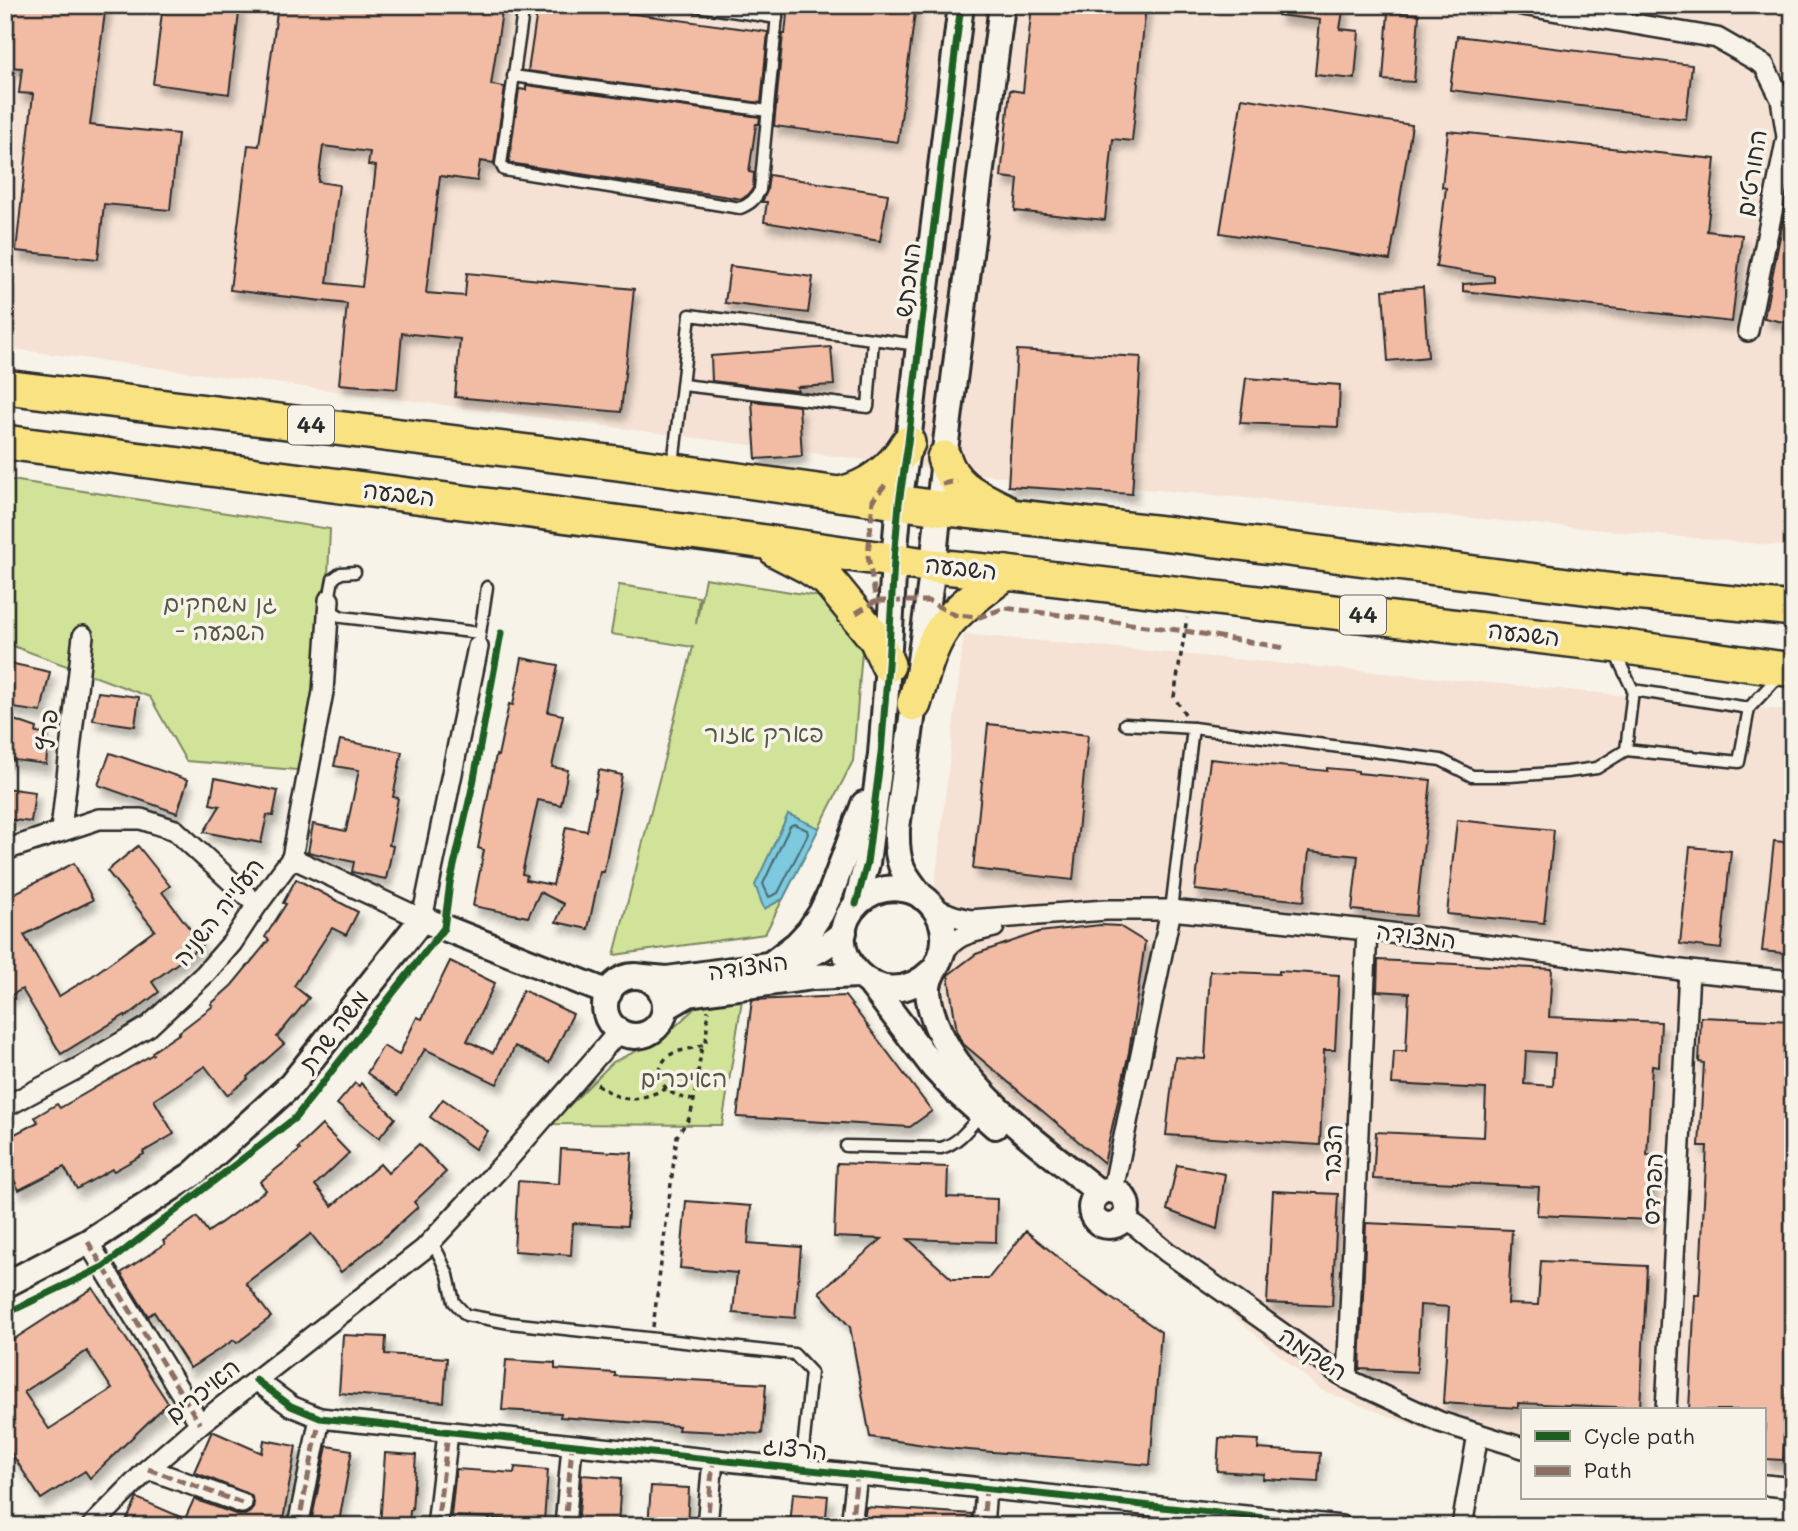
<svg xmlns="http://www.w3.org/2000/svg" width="1798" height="1531" viewBox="0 0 1798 1531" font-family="Mali,'Playpen Sans Hebrew',sans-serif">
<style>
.built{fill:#f5e2d4}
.green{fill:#d1e398;stroke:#7e8762;stroke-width:2}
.water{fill:#7dc9dd;stroke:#5c8a96;stroke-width:2}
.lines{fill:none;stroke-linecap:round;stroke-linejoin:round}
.shore{stroke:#4c6a72;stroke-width:2}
.building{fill:#f1bba4;stroke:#2b2b2b;stroke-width:2;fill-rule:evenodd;filter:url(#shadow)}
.service-casing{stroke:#2b2b2b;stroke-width:15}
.minor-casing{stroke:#2b2b2b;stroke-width:24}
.tertiary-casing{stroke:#2b2b2b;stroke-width:30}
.trunk-casing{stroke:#2b2b2b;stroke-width:38}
.path{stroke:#2b2b2b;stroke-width:3.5;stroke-dasharray:5 5;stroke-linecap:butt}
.service{stroke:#f7f3e8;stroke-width:10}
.minor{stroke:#f7f3e8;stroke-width:19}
.tertiary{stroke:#f7f3e8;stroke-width:24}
.trunk{stroke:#f8e281;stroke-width:33}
.quiet{stroke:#8d6e63;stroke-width:5;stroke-dasharray:10 5;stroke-linecap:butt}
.cycleway-casing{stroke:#f7f3e8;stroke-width:11}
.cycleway{stroke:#1b5e20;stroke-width:7}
.labels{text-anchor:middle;stroke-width:7;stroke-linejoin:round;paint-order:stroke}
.shield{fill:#f7f3e8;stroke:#686764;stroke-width:2}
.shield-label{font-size:23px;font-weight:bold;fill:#2b2b2b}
.street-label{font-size:24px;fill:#2b2b2b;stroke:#f7f3e8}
.park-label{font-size:24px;fill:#545946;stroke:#f7f3e8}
</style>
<defs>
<filter id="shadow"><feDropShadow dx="4.5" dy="8" stdDeviation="3.5" flood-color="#0004"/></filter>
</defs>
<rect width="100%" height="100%" fill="#f7f3e8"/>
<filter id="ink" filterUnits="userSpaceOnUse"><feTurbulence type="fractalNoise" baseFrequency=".0143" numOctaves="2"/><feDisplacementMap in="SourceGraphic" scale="14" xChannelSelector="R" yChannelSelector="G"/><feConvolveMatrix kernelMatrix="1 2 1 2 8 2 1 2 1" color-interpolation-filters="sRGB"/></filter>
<g filter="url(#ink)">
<g class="built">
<path d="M5,5H1793V547L966,473L5,348Z"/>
<path d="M964,634L1793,711V1498L1765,1497V1410H1523V1461L1432,1433L1321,1390L916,1048Z"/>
</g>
<g class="green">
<path d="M5,479L330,529L323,692L309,771L186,761L150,697L13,646L5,632Z"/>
<path d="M705,578L828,598L862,651L853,761L765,934L614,955L693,647L611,634L619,585L699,597L696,624Z"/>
<path d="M742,1000L722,1125L551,1124L613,1062L662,1039L696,1007Z"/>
</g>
<path class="water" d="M788,814L819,828L783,899L764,909L755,885Z"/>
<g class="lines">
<path class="shore" d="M794,824L807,830L808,834L778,893L769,897L763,884L790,826Z"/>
</g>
<g class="building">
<path d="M5,5H106L90,125L178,134L170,210L104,204L98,259L16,251L33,94L19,93L22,68L5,67Z"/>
<path d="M163,5H240L229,94L153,84Z"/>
<path d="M278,5H503L491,85L505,87L494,163L480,161L477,181L440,176L426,293L465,296L467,273L634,289L621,412L455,397L460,339L402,333L397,389L339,384L347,304L230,290L248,145L259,146ZM323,146L370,152L368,165L376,166L362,287L327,283L339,185L318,182Z"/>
<path d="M538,5H568L768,32L761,103L528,71Z"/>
<path d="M788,5H916L898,142L774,126L783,34H785Z"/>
<path d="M1032,5H1146L1132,141L1113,139L1105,220L1015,211L1018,179L1001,177L1010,90L1023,92Z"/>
<path d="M1279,5H1344L1340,29L1359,31L1355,79L1315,75L1320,20L1278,15Z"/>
<path d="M1388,12L1419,14L1414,82L1383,80Z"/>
<path d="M1457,36L1692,65L1686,119L1450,90Z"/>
<path d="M526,85L760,117L759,124H756L749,172L754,173L753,188L749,194L742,199L509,163L519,89L526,90Z"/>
<path d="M1242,98L1412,125L1390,260L1220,233Z"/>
<path d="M1448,131L1715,159L1707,231L1742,235L1732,322L1463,291V284L1494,282V276L1436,267L1446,188L1442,187Z"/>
<path d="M769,175L888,194L880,241L764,222L767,202H762L767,191Z"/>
<path d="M1786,206L1793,207V324L1764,318Z"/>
<path d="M730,266L813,277L808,313L725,303Z"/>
<path d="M1423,287L1428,357L1388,361L1383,290Z"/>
<path d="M831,347L834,385L797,387L798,391L712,381L711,356Z"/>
<path d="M1017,350L1141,357L1132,494L1008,486Z"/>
<path d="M1246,378L1340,385L1338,427L1240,423Z"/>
<path d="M752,401L799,406L802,456L756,459Z"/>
<path d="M522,658L558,665L548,712L563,715L552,767L568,770L561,805L538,800L522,874L527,875L526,880L553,885L566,827L587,831L599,770L622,775L604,872H600L588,929L556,922L564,904L540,892L528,917L473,906L484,850L478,848L489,790L496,755L498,756L509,704L513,705Z"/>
<path d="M5,662L50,672L41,712L13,708V706L5,704Z"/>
<path d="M98,692L139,697L135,726L93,720Z"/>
<path d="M11,719L37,728L36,733L49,735L46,764L6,759Z"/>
<path d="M988,724L1088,735L1073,880L973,869Z"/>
<path d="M340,740L402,752L393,797L398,798L389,845L393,846L386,879L352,872L354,862L308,852L313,824L346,831L359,770L334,766Z"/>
<path d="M110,753L188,780L177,813L98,785Z"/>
<path d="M1210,759L1327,771V768L1358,771V773L1431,780L1416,916L1352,910L1358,856L1309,851L1304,901L1195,890Z"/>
<path d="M215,778L278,791L273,816L267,815L261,843L204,832L220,806L210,804Z"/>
<path d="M5,788L35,792L31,822L5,819Z"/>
<path d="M1457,820L1554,830L1544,923L1447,914Z"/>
<path d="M1774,841L1793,843V954L1762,951Z"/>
<path d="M138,846L170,886L162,892L202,945L152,982L159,992L126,1017L125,1015L61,1054L22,989L5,999V898L74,863L93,900L24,935L59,996L92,976L155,930L107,871Z"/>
<path d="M1690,847L1731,851L1721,949L1680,944Z"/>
<path d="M296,879L358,912L346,935L332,928L294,986L309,998L277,1037L284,1044L247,1077L248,1079L227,1095L205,1066L154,1100L174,1134L143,1152L144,1154L114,1171L112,1169L77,1189L64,1167L19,1190L5,1162V1139L38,1122L35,1117L57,1104L60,1108L153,1054L152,1052L180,1033L179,1032L213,1006L211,1004L232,985L269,940L265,937L286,904L283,903Z"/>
<path d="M1100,925L1119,926L1145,942L1129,1052L1104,1163L962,1043L957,1032L948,975L976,954L1039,932Z"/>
<path d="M1378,960L1552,969L1549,1017L1661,1022L1659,1066L1652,1065L1647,1155L1654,1156L1650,1220L1537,1215L1539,1187L1373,1179L1376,1132L1484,1137L1486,1089L1392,1084L1394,1051H1406L1409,993L1377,991ZM1526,1051L1555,1053L1553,1086L1524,1084Z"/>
<path d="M450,961L495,983L467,1041L493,1053L523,990L573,1014L549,1063L515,1046L497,1084L425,1049L398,1095L367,1073L383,1046L399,1055L417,1017L422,1019Z"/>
<path d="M1210,971L1279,974V971L1339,975L1335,1050H1324L1320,1145L1166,1135L1175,1057L1205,1059Z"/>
<path d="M845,996L932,1111L910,1127L737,1117L752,1000Z"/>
<path d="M1701,1017L1793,1021V1367H1788L1783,1460L1765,1459V1410H1689L1695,1295H1699L1707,1146H1699L1704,1063L1699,1062Z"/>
<path d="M355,1083L359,1086L361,1083L395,1118L379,1138L337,1104Z"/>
<path d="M443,1099L488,1131L475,1149L430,1117Z"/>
<path d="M322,1125L349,1153L315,1185L332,1206L380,1164L388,1173L419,1144L446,1172L414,1202L418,1207L379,1242L341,1272L311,1234L246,1283L271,1317L237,1343L234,1340L190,1368L154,1312L148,1316L121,1273L165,1244L163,1241L197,1217L208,1232L266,1190L260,1182L300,1150L298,1148Z"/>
<path d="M561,1149L632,1153L627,1226L573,1223L571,1255L514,1251L518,1181L559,1184Z"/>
<path d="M837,1163L948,1167L947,1197L997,1199L996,1242L908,1239L952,1279H988L1026,1231L1081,1276L1161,1332L1150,1465L945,1448L870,1437L850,1327L819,1292L882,1239L834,1237Z"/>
<path d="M1177,1165L1225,1174L1217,1229L1167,1210Z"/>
<path d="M1273,1191L1338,1194L1332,1306L1267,1303Z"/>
<path d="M686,1201L751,1206L748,1243L801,1247L795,1318L733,1313L737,1273L680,1268Z"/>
<path d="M1366,1223L1512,1230L1508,1304L1538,1305L1541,1261L1647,1266L1640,1408L1518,1403V1408L1443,1403L1449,1307L1420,1305L1417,1372L1360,1369Z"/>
<path d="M93,1288L168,1403L90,1478L85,1471L41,1499L5,1443V1345ZM87,1351L112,1389L49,1429L24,1392Z"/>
<path d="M343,1335L386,1337L385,1354L447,1358L444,1402L339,1393Z"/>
<path d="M506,1360L555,1363V1369L615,1373V1376L766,1384L762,1434L678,1430L679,1426L560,1417L561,1413L502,1410Z"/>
<path d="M212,1431L262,1453L264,1440L296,1446L282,1526H124L137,1498L185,1519L194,1499L238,1515H245L250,1512L253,1508L254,1502L251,1495L194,1472Z"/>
<path d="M1219,1438L1259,1440L1258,1449L1320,1453L1318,1482L1263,1479L1264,1474L1217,1471Z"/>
<path d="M327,1446L352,1450L339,1522L312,1518Z"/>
<path d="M385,1453L416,1455L412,1510H410L409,1526H380Z"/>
<path d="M515,1467L548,1470L544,1521L451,1516L456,1469L514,1473Z"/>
<path d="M582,1475L621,1478L618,1526H578Z"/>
<path d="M651,1486L689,1488L687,1526H648Z"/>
<path d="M793,1493L828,1496L825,1526H790Z"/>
<path d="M866,1507L972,1514L971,1526H863Z"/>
</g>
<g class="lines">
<g class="service-casing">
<g id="service">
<path d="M524,5L501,164L504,170L740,208C750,204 755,200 760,190L778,5"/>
<path d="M690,5L777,18"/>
<path d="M513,76L768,111"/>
<path d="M683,385L868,407L873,340"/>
<path d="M673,465L690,315L918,345"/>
<path d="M355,572L341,573L333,579L329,600L333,612L342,617L480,633"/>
<path d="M479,640L487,587"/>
<path d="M1614,651L1633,690L1749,708L1780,675"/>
<path d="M1633,690L1626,750L1739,762L1749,708"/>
<path d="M1125,724L1193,728L1441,760L1472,776H1510L1567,772L1597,768L1626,750"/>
<path d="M1171,910L1193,728"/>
<path d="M846,1146L941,1148C959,1143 969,1128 981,1114"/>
<path d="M431,1241L439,1255L448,1275L454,1302L466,1315L510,1323L794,1354L811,1372L801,1469"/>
</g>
</g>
<g class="minor-casing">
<g id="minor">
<path d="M1522,5L1717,38L1764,65L1781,99L1787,137L1748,331"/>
<path d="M61,830L83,636"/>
<path d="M5,850L99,819H141L175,830L257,905"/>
<path d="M292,858L422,919L478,647"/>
<path d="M934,908L954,916L970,920L1106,910H1171L1367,930L1689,971L1793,981"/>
<path d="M942,954C958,933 970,933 994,927"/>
<path d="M5,1107L82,1066L149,1026L205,974L232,943L257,905L292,858L323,692L329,600"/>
<path d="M1113,1190L1171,910"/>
<path d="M1124,1219L1137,1227L1167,1252L1347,1379L1440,1422L1523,1448"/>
<path d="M88,1242L200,1424"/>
<path d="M1347,1379L1367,930"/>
<path d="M256,1380L291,1406L320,1418L1341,1526"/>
<path d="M1666,1410L1689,971"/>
<path d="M148,1469L242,1503"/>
<path d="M1765,1485L1785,1487L1793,1485"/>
<path d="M92,1526L148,1469L200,1424L424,1249L509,1158L619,1031"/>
<path d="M298,1526L320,1418"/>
<path d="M437,1526L448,1433"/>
<path d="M565,1526L572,1446"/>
<path d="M707,1526L713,1460"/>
<path d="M851,1526L857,1475"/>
<path d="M983,1526L986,1489"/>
<path d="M1462,1526L1478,1434"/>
</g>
</g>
<g class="tertiary-casing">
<g id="tertiary">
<path d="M922,897C901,871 896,863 897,828L933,566L944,458L1002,5"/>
<path d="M856,904L867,863L881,754L888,665L894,560L899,503L908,443L919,345L961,5"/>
<path d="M771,964L797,944L809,931L821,913L831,892L864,804"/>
<path d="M932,971C879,1023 811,947 859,902C881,882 917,884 934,908C945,922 947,942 940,958C935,970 927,978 928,992C936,1074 1041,1145 1100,1193"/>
<circle cx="635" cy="1006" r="30"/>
<path d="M644,977L667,979L789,962C814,955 824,948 844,932"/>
<path d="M869,982L934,1068L957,1092L995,1126"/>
<path d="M665,1008L689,994L702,992L813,977L859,975"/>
<circle cx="1109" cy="1208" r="18"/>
<path d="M5,1285L88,1242L193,1174L291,1085L422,919L609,993"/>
</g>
</g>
<g class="trunk-casing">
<g id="trunk">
<path d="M5,387L617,463L939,508L1171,534L1615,591L1793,609"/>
<path d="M5,442L744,539L933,566L1006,573L1611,645L1793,670"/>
<path d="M944,458C953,487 976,496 1002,509"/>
<path d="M840,494C870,487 892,470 908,443"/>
<path d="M776,550L807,566L828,580L876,639L888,665"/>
<path d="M914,704C922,679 928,649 944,627C957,609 987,587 1006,573"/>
</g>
</g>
<g class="path">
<path d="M1185,714L1174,697L1187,618"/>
<path d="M597,1084C625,1105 635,1101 666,1089"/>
<path d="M694,1100C675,1097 668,1093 658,1077C664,1044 684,1055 706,1043L708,1010"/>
<path d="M653,1327L677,1136L690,1117L694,1100L702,1045"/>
</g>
<use href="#service" class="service"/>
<use href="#minor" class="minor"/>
<use href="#tertiary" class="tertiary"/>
<use href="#trunk" class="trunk"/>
<g class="quiet">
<path d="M942,484L957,481"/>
<path d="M876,601H928L955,615L980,617L1005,608L1185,631L1285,648"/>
<path d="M856,613L876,601L868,556L873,500L885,485"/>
<path d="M88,1242L200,1424"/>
<path d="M148,1469L242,1503"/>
<path d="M298,1526L320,1418"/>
<path d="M437,1526L448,1433"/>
<path d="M565,1526L572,1446"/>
<path d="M707,1526L713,1460"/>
<path d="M851,1526L857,1475"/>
<path d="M983,1526L986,1489"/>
</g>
<g class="cycleway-casing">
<g id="cycleway">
<path d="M856,904L867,863L881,754L888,665L894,560L899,503L908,443L919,345L961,5"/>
<path d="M5,1314L103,1267L295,1118L444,928L450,883L473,784L501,633"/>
<path d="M256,1380L291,1406L320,1418L1341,1526"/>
</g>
</g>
<use href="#cycleway" class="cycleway"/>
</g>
</g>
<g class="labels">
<g class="shield">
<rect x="288" y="405.5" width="46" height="39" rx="5"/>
<rect x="1340" y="595.5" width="46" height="39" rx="5"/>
</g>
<g class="shield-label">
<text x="311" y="433">44</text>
<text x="1363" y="623">44</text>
</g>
<g class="street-label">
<text transform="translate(1752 173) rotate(-81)" y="8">החורטים</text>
<text transform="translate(908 280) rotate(-83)" y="8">המכתש</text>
<text transform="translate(399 494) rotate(7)" y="8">השבעה</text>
<text transform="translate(961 568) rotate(6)" y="8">השבעה</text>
<text transform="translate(1524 634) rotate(7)" y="8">השבעה</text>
<text transform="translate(48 730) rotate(-84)" y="8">פרץ</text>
<text transform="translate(219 912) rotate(-52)" y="8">העלייה השניה</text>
<text transform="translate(1416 936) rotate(7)" y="8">המצודה</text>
<text transform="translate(748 967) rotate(-8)" y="8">המצודה</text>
<text transform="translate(334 1031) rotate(-52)" y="8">משה שרת</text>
<text transform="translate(1333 1153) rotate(-87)" y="8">הצבר</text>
<text transform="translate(1653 1189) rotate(-87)" y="8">הפרדס</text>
<text transform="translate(1313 1354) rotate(34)" y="8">השקמה</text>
<text transform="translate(203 1391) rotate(-39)" y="8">האיכרים</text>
<text transform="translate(795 1449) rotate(6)" y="8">הרצוג</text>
</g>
<g class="park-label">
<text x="220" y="612">גן משחקים<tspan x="220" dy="28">- השבעה</tspan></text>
<text x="764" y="742">פארק אזור</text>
<text x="684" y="1087">האיכרים</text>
</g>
</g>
<rect width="1798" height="1531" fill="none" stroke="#f7f3e8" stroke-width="28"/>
<rect x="14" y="14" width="1770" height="1503" fill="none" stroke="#2b2b2b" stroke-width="2.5" filter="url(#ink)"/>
<rect x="1521" y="1408" width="245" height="91" fill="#f7f3e8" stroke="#a5a39c" stroke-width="2"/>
<rect x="1535" y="1431" width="35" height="10" fill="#1b5e20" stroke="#a5a39c" stroke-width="2"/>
<text x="1584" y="1444" font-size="21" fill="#2b2b2b">Cycle path</text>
<rect x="1535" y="1466" width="35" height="10" fill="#8d6e63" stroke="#a5a39c" stroke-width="2"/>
<text x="1584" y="1478" font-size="21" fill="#2b2b2b">Path</text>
</svg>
